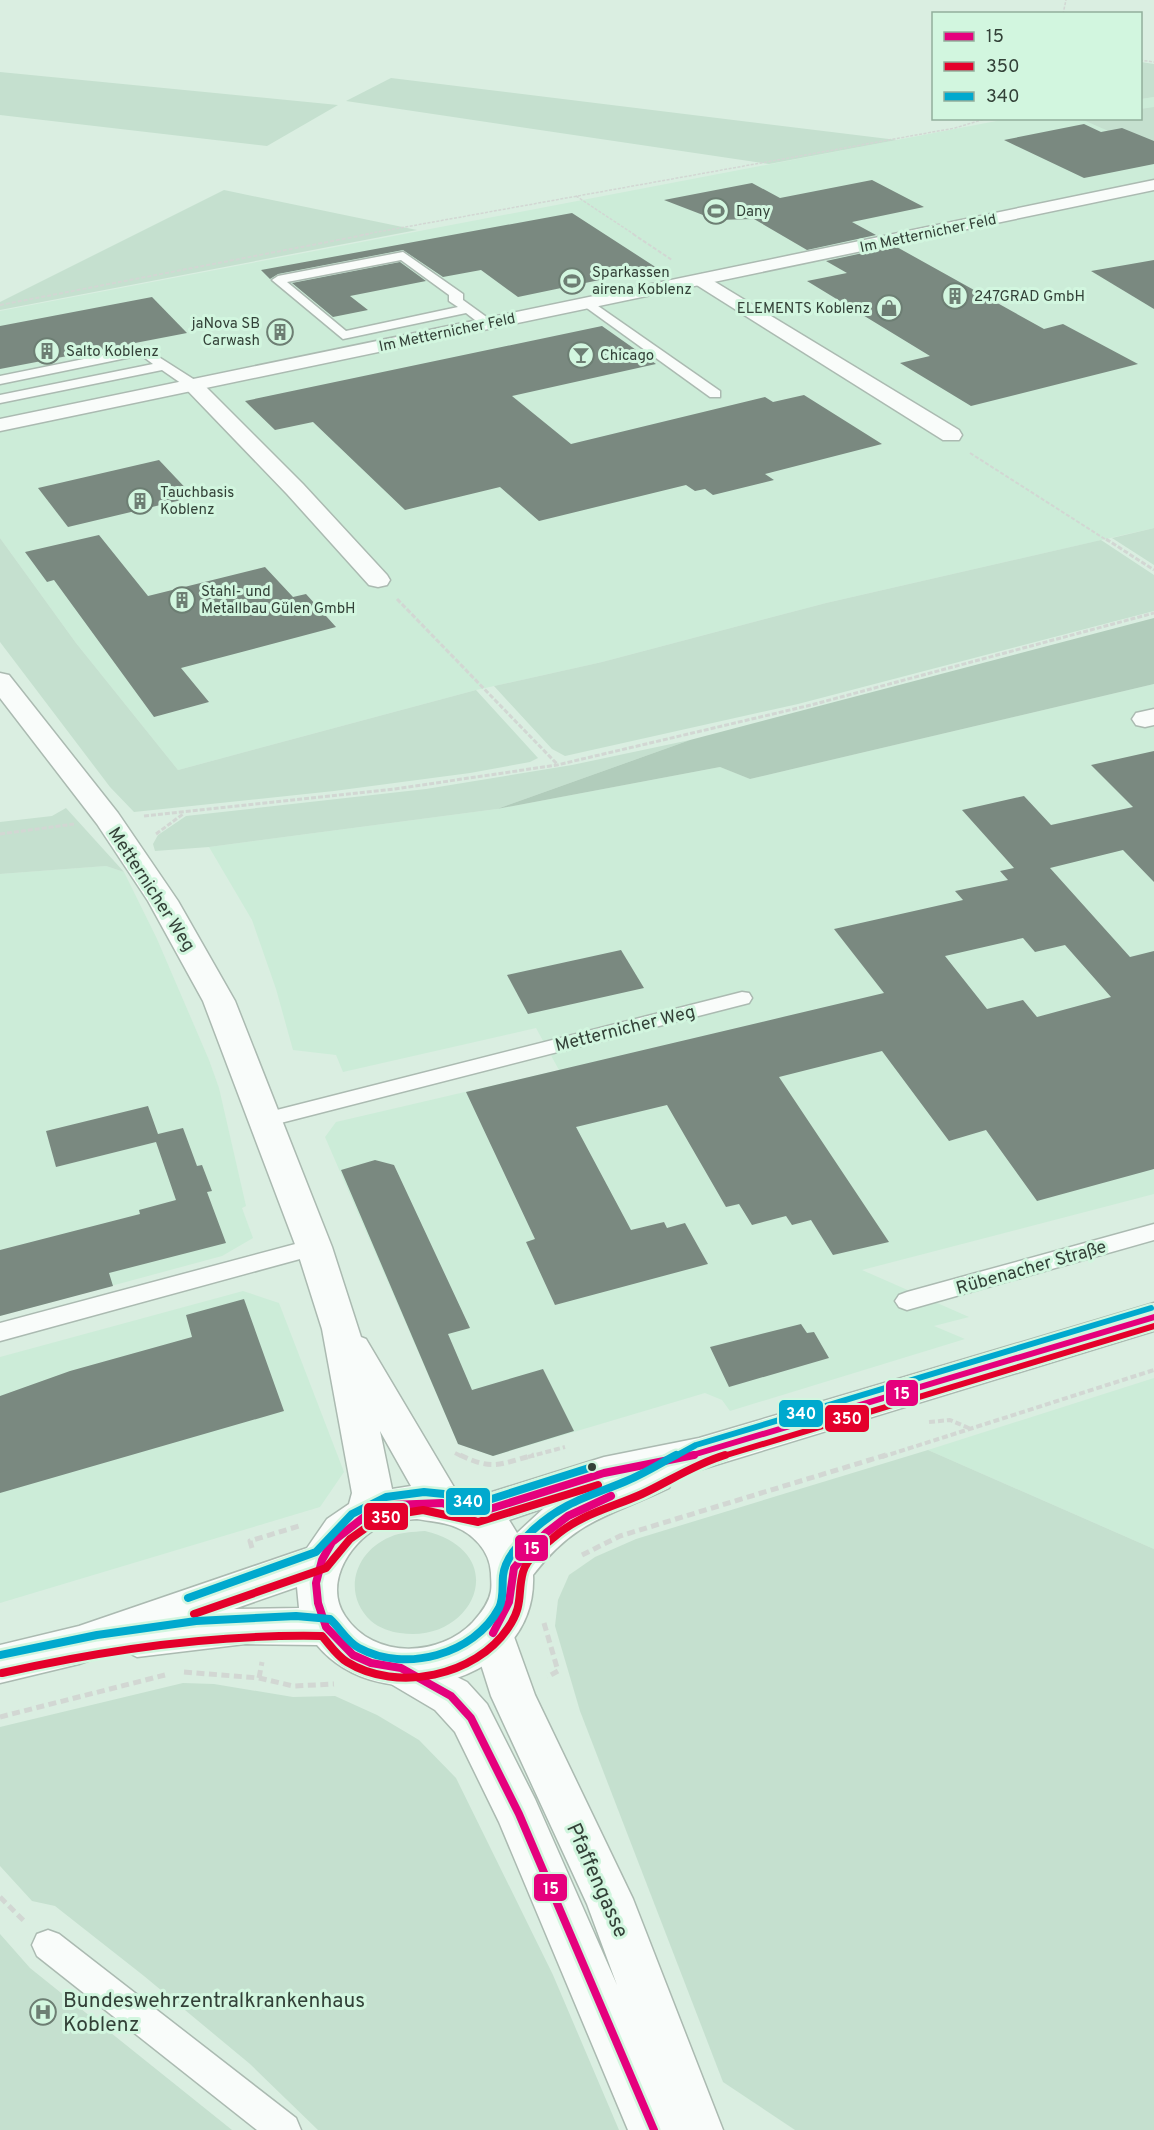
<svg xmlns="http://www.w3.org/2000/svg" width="1154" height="2130" viewBox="0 0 1154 2130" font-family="Overpass,sans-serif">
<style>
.built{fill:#ccecd8}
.green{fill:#c5e0cf}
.forest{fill:#b1ccbb}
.building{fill:#7a8980;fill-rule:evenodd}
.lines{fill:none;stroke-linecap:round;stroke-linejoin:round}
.lane-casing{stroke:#abbab1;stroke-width:3}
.street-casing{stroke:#abbab1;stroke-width:3}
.secondary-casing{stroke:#abbab1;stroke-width:3}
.path-far4{stroke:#d2d7d3;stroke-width:1.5;stroke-dasharray:3 1.5;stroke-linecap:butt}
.path-far3{stroke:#d2d7d3;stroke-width:2;stroke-dasharray:4 2;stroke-linecap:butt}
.path-far2{stroke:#d2d7d3;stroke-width:3;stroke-dasharray:5 2;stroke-linecap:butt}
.path-far1{stroke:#d2d7d3;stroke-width:4;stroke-dasharray:6 3;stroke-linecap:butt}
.path{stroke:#d2d7d3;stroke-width:5;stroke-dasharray:8 4.5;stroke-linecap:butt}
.lane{fill:#f9fcfa;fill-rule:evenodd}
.street{fill:#f9fcfa;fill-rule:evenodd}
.secondary{fill:#f9fcfa;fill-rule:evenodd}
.bus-1-far1-casing{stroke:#d2f6df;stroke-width:10}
.bus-1-casing{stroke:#d2f6df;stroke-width:13}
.bus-2-far1-casing{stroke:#d2f6df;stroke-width:10}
.bus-2-casing{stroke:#d2f6df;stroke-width:13}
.bus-3-far1-casing{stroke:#d2f6df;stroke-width:10}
.bus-3-casing{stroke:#d2f6df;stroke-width:13}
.bus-1-far1{stroke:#e5007d;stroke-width:6}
.bus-1{stroke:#e5007d;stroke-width:8}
.bus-2-far1{stroke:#e4002b;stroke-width:6}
.bus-2{stroke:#e4002b;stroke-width:8}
.bus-3-far1{stroke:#00a9ce;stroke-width:6}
.bus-3{stroke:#00a9ce;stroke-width:8}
.bus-dot{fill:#334138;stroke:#d2f6df;stroke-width:2}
.labels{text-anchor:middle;stroke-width:6;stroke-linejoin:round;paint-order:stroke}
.far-poi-label{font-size:15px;fill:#334138;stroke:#d2f6df;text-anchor:start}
.far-street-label{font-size:15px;fill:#334138;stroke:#d2f6df}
.street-label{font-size:18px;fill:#334138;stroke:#d2f6df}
.near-street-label{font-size:21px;fill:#334138;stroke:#d2f6df}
.near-poi-label{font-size:21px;fill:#334138;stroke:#d2f6df;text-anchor:start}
.line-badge{stroke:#d2f6df;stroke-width:2}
.badge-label{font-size:16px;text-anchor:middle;font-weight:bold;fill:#fff}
</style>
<rect width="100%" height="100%" fill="#daeee1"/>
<g class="built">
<path d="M1154,97V528L826,603L602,662L476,690L178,770L76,643L0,538V311L1007,119L1140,118L1141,99Z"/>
<path d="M1154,684V1194L862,1270L969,1317L934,1326L965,1339L730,1411L722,1400L705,1393L493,1456L458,1444L325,1137L336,1122L559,1070L536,1028L343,1072L336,1055L293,1050L276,989L252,920L209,847L497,809L720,767L750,779Z"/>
<path d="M106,866L124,872L157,939L209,1060L219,1088L246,1206L242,1208L253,1238L222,1256L0,1316V874Z"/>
<path d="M243,1291L279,1303L344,1472L320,1507L0,1603V1357Z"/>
<path d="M1154,1378V1549L928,1450Z"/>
</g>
<g class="green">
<path d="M1141,62L1154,64V97L1141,99Z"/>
<path d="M0,72L338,105L267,146L0,115Z"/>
<path d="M391,78L897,140L769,164L346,101Z"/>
<path d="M1154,107V151L1081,119L1140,118L1141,109Z"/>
<path d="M224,190L417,230L0,310V302Z"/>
<path d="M1154,528V565L1112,538L1150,529Z"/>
<path d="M0,538L76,643L178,770L476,690L538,758L530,762L470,773L334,791L134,812L110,787L0,642Z"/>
<path d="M1101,540L1154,575V611L798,704L565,756L552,749L494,686L602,662L826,603Z"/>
<path d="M690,740L497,809L209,847L155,851L153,844L158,835L186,816L426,789L572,765Z"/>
<path d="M66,808L124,872L106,866L0,874V822L52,816Z"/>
<path d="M928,1450L1154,1549V2130H795L723,2082L580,1711L555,1626L558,1600L569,1575L595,1557L636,1539Z"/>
<path d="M425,1531C515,1553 473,1645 400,1633C391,1632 379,1628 371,1621C342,1594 354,1552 390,1537C401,1532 413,1532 425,1531Z"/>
<path d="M183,1683L214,1684L293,1697L335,1696L377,1715L419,1740L456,1778L553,1975L619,2130H318L250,2064L144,1976L55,1906L32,1901L0,1866V1727Z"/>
<path d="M0,1934L30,1968L232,2130H0Z"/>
</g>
<path class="forest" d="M1154,618V684L750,779L720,767L497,809L690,740Z"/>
<g class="building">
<path d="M1084,124L1101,132L1122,128L1154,141V164L1084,178L1004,140Z"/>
<path d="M872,180L924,207L852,222L876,235L807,250L754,219L716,220L664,200L752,183L780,198Z"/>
<path d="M572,213L657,268L518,297L481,270L443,277L403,250L278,274L270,279L261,270Z"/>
<path d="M895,246L1044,329L1063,324L1138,364L971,406L900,363L930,356L807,281L847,273L826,261Z"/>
<path d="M1154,260V309L1091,271Z"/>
<path d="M400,262L426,281L350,296L368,310L333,317L292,283Z"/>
<path d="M152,297L187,333L0,369V326Z"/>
<path d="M602,326L656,364L512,396L571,444L765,397L773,402L804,395L882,444L765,474L774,480L713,495L705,489L695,491L686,485L539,521L500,487L405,510L313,422L275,430L245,401Z"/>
<path d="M159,460L194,497L68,527L38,488Z"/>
<path d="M99,535L148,596L265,567L293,597L306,594L336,627L181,668L209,702L154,717L54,580L47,582L25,552Z"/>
<path d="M1154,751V882L1123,850L1050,868L1130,957L1154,951V1169L1037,1201L986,1130L949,1141L882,1051L779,1077L889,1242L833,1255L811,1220L792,1225L786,1216L752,1225L739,1204L726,1207L667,1105L576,1127L631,1230L664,1222L667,1228L685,1223L708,1264L555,1305L526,1242L535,1239L466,1092L884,993L834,929L963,900L955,891L1008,880L1000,871L1014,868L962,810L1024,796L1051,825L1133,807L1091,765ZM1023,938L1035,952L1065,945L1111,997L1037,1017L1023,1000L987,1009L945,956Z"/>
<path d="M621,950L644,988L528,1014L507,975Z"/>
<path d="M148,1106L158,1134L183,1128L197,1166L202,1165L212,1191L207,1192L226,1243L109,1273L113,1286L0,1316V1250L140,1214L139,1210L176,1200L156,1142L56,1167L46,1131Z"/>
<path d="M375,1160L394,1165L470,1328L448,1334L472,1390L543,1369L574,1431L493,1456L458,1444L341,1170Z"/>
<path d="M244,1299L284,1411L0,1493V1396L70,1371L192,1337L186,1315Z"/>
<path d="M801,1324L807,1333L814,1332L829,1358L729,1387L710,1347Z"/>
</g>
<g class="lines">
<g class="lane-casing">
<g id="lane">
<path d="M403,252L463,294V300L492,321V327H484L466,313L343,339L272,280L278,276ZM401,260L449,295V301L458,307L346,331L287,282Z"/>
<path d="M588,299L720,391V397H710L584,306L582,303Z"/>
<path d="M143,347L198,382V388H188L162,370L0,403V395L153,364L141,355L0,384V376Z"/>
<path d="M742,992L749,993L752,998L749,1003L265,1127L257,1125L254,1120L257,1115L265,1113Z"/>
<path d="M1154,1224V1240L907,1310L899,1307L895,1301L899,1295L907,1292Z"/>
<path d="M314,1239L322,1241L326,1247L322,1253L0,1341V1323Z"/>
<path d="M48,1930L59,1934L296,2118L301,2130H257L37,1956L32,1945L37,1934Z"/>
</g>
</g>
<g class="street-casing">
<g id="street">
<path d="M702,274L959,430L962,435L959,440H943L695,284L693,280Z"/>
<path d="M193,379L200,381L303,484L387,575L390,580L387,585L378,587L369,585L287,494L186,389L183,385L186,381Z"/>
<path d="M1154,709V725L1145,727L1136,725L1132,719L1136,713Z"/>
<path d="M493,1614L508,1620L535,1695L633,1899L723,2130H628L499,1822L455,1732L435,1710L386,1681L379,1668L386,1655L401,1649L467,1682L487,1704L535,1799L617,1985L587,1904L491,1696L471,1633L478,1620Z"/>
</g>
</g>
<g class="secondary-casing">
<g id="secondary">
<path d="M1154,180V190L0,431V419Z"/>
<path d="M0,673L9,675L118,813L178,901L235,1001L332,1247L361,1337L366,1339L458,1494L473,1498L604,1457L699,1438L1154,1303V1331L699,1470L674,1475L669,1488C609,1517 577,1518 533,1575C538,1684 381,1722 317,1645L245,1644L137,1657L121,1649L79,1664L0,1683V1645L79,1626L307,1548L327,1519L349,1504L352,1493L322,1329L296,1247L203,1001L148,901L97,824L0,698ZM380,1431L411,1486L392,1489ZM544,1508L517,1533L509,1520ZM417,1519C429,1521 442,1522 453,1526C473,1533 490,1551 491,1573C491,1578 492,1585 491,1591C489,1603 481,1613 473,1622C440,1657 374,1660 345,1616C322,1582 353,1537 385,1524C395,1520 407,1520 417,1519ZM297,1587L299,1608L234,1609Z"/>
</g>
</g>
<g class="path-far4">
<path d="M1063,14L1066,0"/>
<path d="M1140,60L1154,62"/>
<path d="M576,196L635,235"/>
<path d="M361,235L955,128L988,118"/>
</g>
<g class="path-far3">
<path d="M633,234L672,260"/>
<path d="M0,305L369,234"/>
<path d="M970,453L1108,541"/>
</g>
<g class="path-far2">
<path d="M1106,539L1154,570"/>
<path d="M397,599L557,764"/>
<path d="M144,816L395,789L557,765L811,705L1154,613"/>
<path d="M0,834L74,824"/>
<path d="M156,834L183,814"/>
</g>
<g class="path-far1">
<path d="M929,1422L950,1420L971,1429"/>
<path d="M455,1453L463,1457"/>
<path d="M528,1457L565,1447"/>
<path d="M882,1457L1154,1370"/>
</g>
<g class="path">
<path d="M460,1455C493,1471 500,1464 534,1455"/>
<path d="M252,1548L250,1541L299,1526"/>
<path d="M582,1555L620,1536L886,1455"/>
<path d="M544,1623L558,1671L547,1677"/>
<path d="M184,1672L259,1678L293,1686L334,1684"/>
<path d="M259,1678L262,1662"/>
<path d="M0,1717L165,1675"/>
<path d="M0,1897L25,1922"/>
</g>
<use href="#lane" class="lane"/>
<use href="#street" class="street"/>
<use href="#secondary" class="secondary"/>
<g class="bus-1-far1-casing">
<path id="bus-1-far1" d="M686,1457L1154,1317"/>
</g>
<g class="bus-1-casing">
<g id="bus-1">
<path d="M493,1633L509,1602L514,1568L525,1555L546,1533L568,1516L611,1496"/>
<path d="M654,2130L519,1814L471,1718L451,1696L401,1668L371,1663L353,1655L326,1627L318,1603L316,1583L322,1560L332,1542L368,1514L391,1505L442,1503L474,1514L604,1473L694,1455"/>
</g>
</g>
<g class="bus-2-far1-casing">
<path id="bus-2-far1" d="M720,1457L1154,1326"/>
</g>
<g class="bus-2-casing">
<g id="bus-2">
<path d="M194,1614L326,1568L350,1539L377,1520L391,1515L423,1510L478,1522L598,1485"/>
<path d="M2,1673C108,1649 213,1634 322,1636C330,1645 337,1656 347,1662C397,1693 476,1676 508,1628C524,1605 517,1594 523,1572C527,1558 543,1546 553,1538C580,1514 611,1508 642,1494C670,1481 695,1464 725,1455"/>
</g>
</g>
<g class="bus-3-far1-casing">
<path id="bus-3-far1" d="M674,1457L696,1445L1151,1308"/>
</g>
<g class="bus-3-casing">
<g id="bus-3">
<path d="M188,1598L316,1552L352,1514L386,1497L424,1492L444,1494L476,1504L592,1467"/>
<path d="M0,1655L97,1635L196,1621L296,1616L330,1619C340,1628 347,1642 359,1648C405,1673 474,1655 499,1608C504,1598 502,1587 503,1576C505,1558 519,1544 532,1531C562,1503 587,1497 624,1482C642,1475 659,1464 676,1455"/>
</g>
</g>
<use href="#bus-1-far1" class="bus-1-far1"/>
<use href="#bus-1" class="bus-1"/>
<use href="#bus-2-far1" class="bus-2-far1"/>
<use href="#bus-2" class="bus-2"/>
<use href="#bus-3-far1" class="bus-3-far1"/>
<use href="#bus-3" class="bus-3"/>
</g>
<defs>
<g id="stadium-ring" transform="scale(1.35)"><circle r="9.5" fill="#d2f6df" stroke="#6d7e73" stroke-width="1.5"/><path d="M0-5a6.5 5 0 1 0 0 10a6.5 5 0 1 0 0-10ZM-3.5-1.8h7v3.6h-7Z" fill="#6d7e73"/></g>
<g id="building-ring" transform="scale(1.35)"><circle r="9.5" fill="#d2f6df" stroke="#6d7e73" stroke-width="1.5"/><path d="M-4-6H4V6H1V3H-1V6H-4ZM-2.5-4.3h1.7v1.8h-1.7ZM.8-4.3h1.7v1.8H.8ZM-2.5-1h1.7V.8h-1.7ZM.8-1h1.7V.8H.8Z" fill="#6d7e73"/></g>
<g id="shop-ring" transform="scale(1.35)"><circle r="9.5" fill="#d2f6df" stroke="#6d7e73" stroke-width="1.5"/><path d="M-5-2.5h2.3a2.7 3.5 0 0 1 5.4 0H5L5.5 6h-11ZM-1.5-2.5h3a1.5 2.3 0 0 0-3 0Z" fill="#6d7e73"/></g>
<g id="bar-ring" transform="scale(1.35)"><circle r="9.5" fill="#d2f6df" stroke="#6d7e73" stroke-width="1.5"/><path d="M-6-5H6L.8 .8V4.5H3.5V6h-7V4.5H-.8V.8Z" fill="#6d7e73"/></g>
<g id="hospital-ring" transform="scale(1.35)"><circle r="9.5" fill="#d2f6df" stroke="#6d7e73" stroke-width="1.5"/><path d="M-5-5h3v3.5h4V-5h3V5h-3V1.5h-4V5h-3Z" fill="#6d7e73"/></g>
</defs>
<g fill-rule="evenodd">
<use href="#stadium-ring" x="716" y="211"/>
<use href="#stadium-ring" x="572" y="281"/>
<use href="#building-ring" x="955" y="296"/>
<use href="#shop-ring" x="889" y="308"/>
<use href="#building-ring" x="280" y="332"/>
<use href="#building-ring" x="47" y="351"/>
<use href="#bar-ring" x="581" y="355"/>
<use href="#building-ring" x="140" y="501"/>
<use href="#building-ring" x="182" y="600"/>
<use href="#hospital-ring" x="43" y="2012"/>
</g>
<circle class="bus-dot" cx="592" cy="1467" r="5"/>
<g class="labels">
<g class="far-poi-label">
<text x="736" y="216">Dany</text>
<text x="592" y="277">Sparkassen<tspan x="592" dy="17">airena Koblenz</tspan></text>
<text x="974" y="301">247GRAD GmbH</text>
<text x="870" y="313" text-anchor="end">ELEMENTS Koblenz</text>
<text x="260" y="328" text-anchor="end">jaNova SB<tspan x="260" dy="17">Carwash</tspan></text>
<text x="66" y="356">Salto Koblenz</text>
<text x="600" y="360">Chicago</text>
<text x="160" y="497">Tauchbasis<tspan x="160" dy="17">Koblenz</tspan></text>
<text x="201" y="596">Stahl- und<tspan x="201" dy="17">Metallbau Gülen GmbH</tspan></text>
</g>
<g class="far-street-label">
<text transform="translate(928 233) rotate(-12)" y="5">Im Metternicher Feld</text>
<text transform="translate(447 332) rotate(-12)" y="5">Im Metternicher Feld</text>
</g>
<g class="street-label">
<text transform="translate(152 889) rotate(57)" y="6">Metternicher Weg</text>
<text transform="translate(625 1028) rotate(-14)" y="6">Metternicher Weg</text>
<text transform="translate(1031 1267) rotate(-16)" y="6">Rübenacher Straße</text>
</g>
<g class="near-street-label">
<text transform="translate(598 1880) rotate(66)" y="7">Pfaffengasse</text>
</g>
<g class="near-poi-label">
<text x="63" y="2007">Bundeswehrzentralkrankenhaus<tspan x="63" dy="24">Koblenz</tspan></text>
</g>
</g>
<g class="line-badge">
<rect x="885" y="1379" width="34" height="28" rx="6" fill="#e5007d"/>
<rect x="778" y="1399" width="46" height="29" rx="6" fill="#00a9ce"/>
<rect x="824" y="1404" width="46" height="29" rx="6" fill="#e4002b"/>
<rect x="445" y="1487" width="46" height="29" rx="6" fill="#00a9ce"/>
<rect x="363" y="1502" width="46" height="29" rx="6" fill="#e4002b"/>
<rect x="514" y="1534" width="35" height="28" rx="6" fill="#e5007d"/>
<rect x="533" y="1873" width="35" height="29" rx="6" fill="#e5007d"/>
</g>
<g class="badge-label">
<text x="902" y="1399">15</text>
<text x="801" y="1419">340</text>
<text x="847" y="1424">350</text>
<text x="468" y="1507">340</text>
<text x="386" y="1523">350</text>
<text x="532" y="1554">15</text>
<text x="551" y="1894">15</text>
</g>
<rect x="932" y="12" width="210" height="108" fill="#d2f6df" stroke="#92ae9c" stroke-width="1.5"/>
<rect x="944" y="32" width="30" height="9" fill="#e5007d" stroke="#92ae9c" stroke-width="1.5"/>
<text x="986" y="42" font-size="18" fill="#334138">15</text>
<rect x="944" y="62" width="30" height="9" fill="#e4002b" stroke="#92ae9c" stroke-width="1.5"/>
<text x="986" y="72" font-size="18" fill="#334138">350</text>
<rect x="944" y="92" width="30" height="9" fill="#00a9ce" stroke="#92ae9c" stroke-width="1.5"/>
<text x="986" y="102" font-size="18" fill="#334138">340</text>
</svg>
